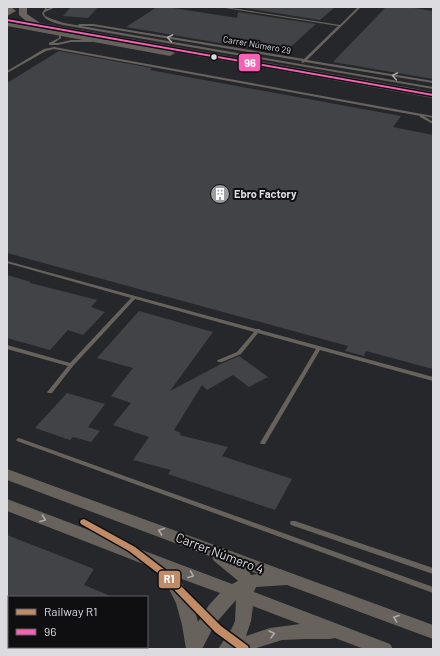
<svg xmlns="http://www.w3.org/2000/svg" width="440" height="656" viewBox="0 0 440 656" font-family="Barlow,sans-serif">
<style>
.building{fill:#424346}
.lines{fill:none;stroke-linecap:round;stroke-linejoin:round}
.service{fill:#67625c;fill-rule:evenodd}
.tertiary{fill:#67625c;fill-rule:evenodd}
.secondary{fill:#6a635e;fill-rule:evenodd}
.trunk{fill:#66615c;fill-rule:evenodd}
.bus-1-casing{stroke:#0f0f12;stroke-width:3}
.bus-1{fill:#f860b3;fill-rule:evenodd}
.rail-1-casing{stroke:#0f0f12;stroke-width:3}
.rail-1{fill:#c18c65;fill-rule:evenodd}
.oneway{stroke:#adabab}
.bus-dot{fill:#dcdce0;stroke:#0f0f12;stroke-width:1.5}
.labels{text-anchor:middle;stroke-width:4;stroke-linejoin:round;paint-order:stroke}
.far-street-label{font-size:9px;fill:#dcdce0;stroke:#0f0f12}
.poi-label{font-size:11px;font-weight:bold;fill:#dcdce0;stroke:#0f0f12;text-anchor:start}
.near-street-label{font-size:13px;fill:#dcdce0;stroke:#0f0f12}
.line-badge{stroke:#0f0f12;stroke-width:1.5}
.badge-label{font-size:11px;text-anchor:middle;font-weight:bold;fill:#fff}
</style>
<rect width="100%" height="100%" fill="#26272b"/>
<g class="building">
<path d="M71,7L82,8L98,7L88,18L63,16Z"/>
<path d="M157,7H167L237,18L238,12L316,24L283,54L126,27Z"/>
<path d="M238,7H335L320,20Z"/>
<path d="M386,7H408L433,11V79L333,62Z"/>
<path d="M59,51L152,68L150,70L401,116L393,127L433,135V369L366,351L364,356L345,351L348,346L7,253V83Z"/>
<path d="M7,275L31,282L30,283L97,300L91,307L105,312L83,335L68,330L50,350L7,338Z"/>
<path d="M139,311L213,332L170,391L221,364L239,356L268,377L249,387L233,375L207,390L202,385L174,430L181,433L179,435L228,447L222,456L292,479L275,510L168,474L171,470L133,460L149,437L113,425L131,403L111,396L133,368L97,358Z"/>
<path d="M67,393L105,404L88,427L100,431L91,442L73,437L70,440L35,428Z"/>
<path d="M7,535L94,569L84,585L113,597H7Z"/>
</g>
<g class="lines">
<g class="service">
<path d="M44,7H46L47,9L53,7H56L45,12L44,13L45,16L52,19L64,23L433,87V89L63,25C56,23 44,21 42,13L45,9Z"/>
<path d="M219,7H225L340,25L358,7H361L307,60L433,81V83L305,62L303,63L301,62L302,61L93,26H79L78,25L79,24H93L304,59L338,26Z"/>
<path d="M57,33L61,34V38L54,43H58L71,40H92L93,41L92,42H71L58,45H49V43L59,38V35H57Z"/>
<path d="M54,47L433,116V118L424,116L433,122V124L420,117V116L54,49L46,51L7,73V71L44,49Z"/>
<path d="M7,261L256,329H260V330L433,377V381L320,350L265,444H261L260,443L316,349L258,333L241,354L222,362H218L217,361L218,360L237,352L254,332L135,299L73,366L52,393H48L47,392L48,391L68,366L7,349V345L70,363L131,298L7,263Z"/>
<path d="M19,438L433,587V593L17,441L16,440L17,439Z"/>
<path d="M291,521H295L433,568V574L291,525L290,523Z"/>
</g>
<path class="tertiary" d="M7,469L433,625V639L287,585L256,587L254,592L390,644L393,649H364L335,638L330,639H305L282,640L253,649H218L232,628L235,621L236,600L215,624L202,649H186L182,625L176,603L168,587L151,567L7,511V499L232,584L238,581L236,579L214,561L212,557L7,480ZM248,570L258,574L251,575ZM179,578L220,593L209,605L198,622L193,603ZM253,606L300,624L270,628L246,636L251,621Z"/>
<g class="secondary">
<path d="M7,7H11L16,11L7,16Z"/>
<path d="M19,7H27V14L40,23L433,92V98L7,22V18L26,21L19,15Z"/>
</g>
<path class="trunk" d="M7,20L170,50L175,53L170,56L7,26Z"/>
<g class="bus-1-casing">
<path id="bus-1" d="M7,19L433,94V96L7,21Z"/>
</g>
<use href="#bus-1" class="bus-1"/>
<g class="rail-1-casing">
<path id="rail-1" d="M84,519L135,547L165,570L221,626L248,646L249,649H238L215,632L159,574L129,551L81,524L80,522L81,520Z"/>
</g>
<use href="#rail-1" class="rail-1"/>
</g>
<defs><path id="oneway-chevron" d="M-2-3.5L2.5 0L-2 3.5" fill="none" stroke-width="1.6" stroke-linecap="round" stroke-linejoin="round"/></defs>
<g class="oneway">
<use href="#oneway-chevron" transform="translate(170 38) rotate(-170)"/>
<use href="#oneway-chevron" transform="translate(395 76) rotate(-170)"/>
<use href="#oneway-chevron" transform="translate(43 519) rotate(21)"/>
<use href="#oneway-chevron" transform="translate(161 531) rotate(-160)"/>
<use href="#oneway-chevron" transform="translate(191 575) rotate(21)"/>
<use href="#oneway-chevron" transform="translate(396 618) rotate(-160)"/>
<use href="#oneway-chevron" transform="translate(272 634) rotate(-14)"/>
</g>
<defs>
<g id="building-disc" transform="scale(1)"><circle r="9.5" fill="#9c9da1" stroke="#0f0f12"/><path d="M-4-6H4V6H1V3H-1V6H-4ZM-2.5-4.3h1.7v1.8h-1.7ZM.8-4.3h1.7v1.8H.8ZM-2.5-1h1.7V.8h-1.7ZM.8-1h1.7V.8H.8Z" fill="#fff"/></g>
</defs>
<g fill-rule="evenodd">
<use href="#building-disc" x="220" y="194"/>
</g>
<circle class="bus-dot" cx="214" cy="57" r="3.5"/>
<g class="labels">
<g class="far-street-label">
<text transform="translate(257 45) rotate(10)" y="3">Carrer Número 29</text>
</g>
<g class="poi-label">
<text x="234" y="198">Ebro Factory</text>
</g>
<g class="near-street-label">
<text transform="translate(220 553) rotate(21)" y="5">Carrer Número 4</text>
</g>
</g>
<g class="line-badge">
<rect x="238" y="53" width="23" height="19" rx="4" fill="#f860b3"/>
<rect x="158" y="570" width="23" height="19" rx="4" fill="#c18c65"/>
</g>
<g class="badge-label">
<text x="250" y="67">96</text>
<text x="169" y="583">R1</text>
</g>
<rect width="440" height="656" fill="none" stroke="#dcdce0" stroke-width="16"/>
<rect x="8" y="596" width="140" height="52" fill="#0f0f12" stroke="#616164"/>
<rect x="16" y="609" width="20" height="6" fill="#c18c65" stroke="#616164"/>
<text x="44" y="616" font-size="12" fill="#dcdce0">Railway R1</text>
<rect x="16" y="629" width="20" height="6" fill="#f860b3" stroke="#616164"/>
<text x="44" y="636" font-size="12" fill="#dcdce0">96</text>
</svg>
